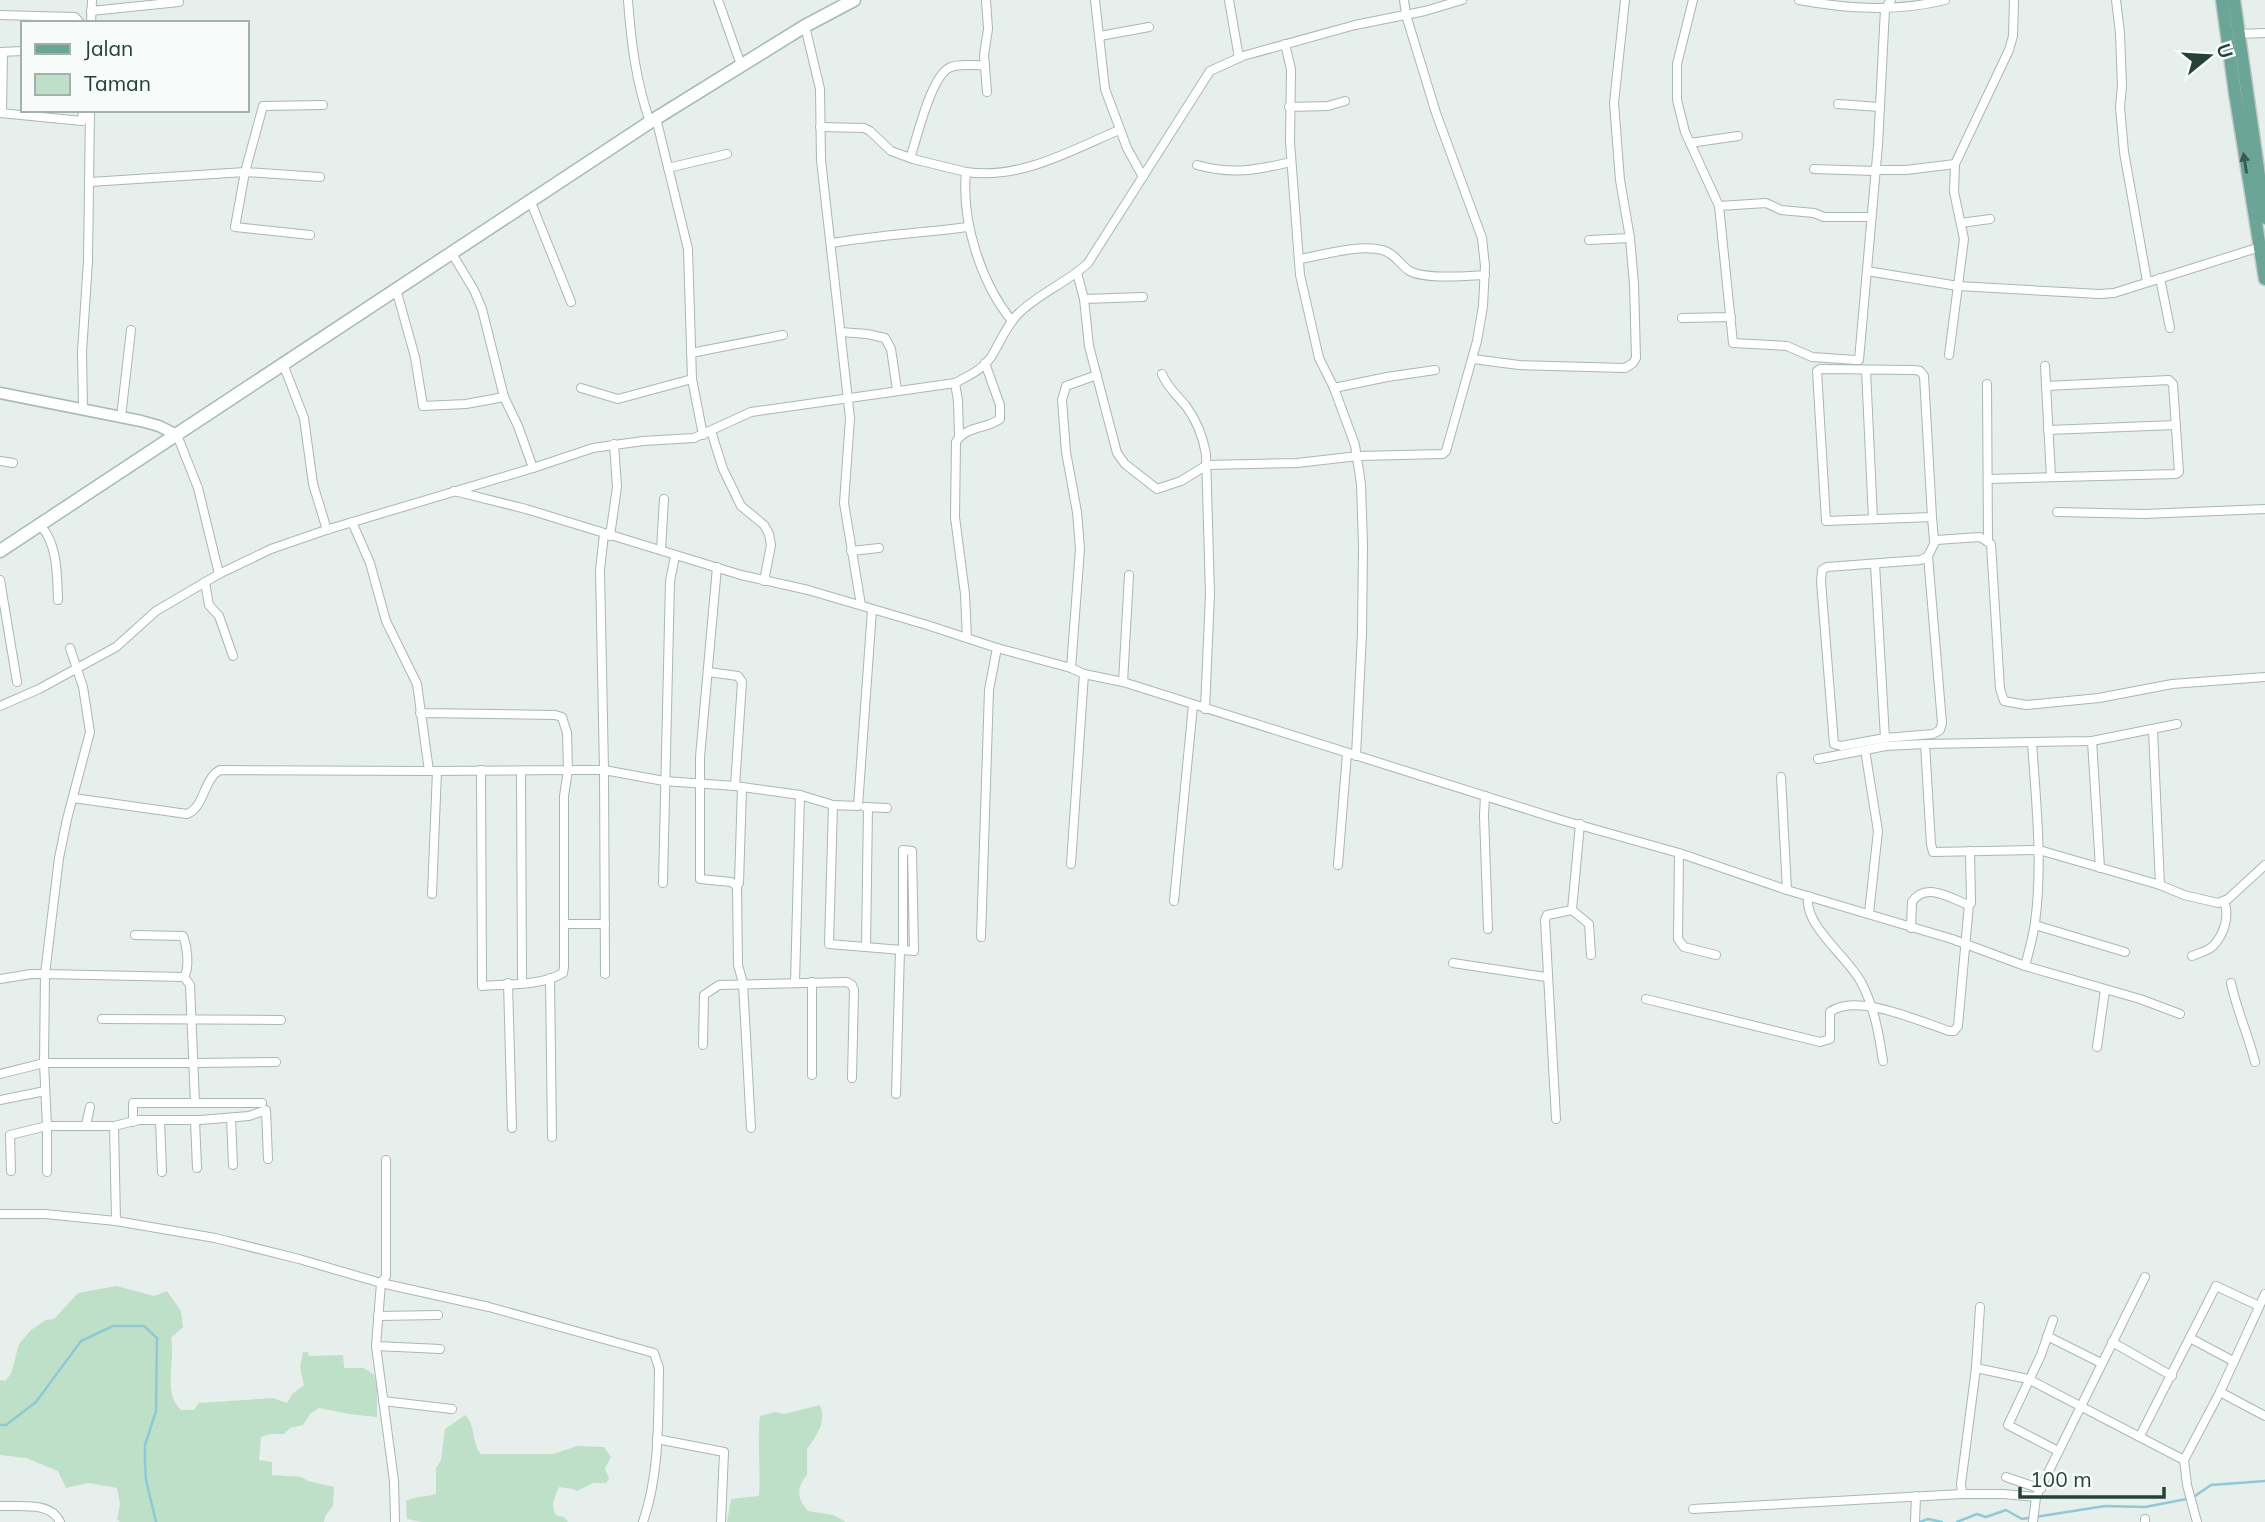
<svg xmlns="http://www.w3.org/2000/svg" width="2265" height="1522" viewBox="0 0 2265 1522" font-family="Mulish,sans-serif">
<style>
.green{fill:#bfe0c8}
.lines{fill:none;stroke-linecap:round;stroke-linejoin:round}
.stream{stroke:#8ec9d4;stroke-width:2.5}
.minor-casing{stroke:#a8b8b2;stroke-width:10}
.tertiary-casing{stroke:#a8b8b2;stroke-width:13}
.secondary-casing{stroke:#a4bbb3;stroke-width:15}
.primary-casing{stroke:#c2cac8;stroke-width:15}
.minor{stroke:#fff;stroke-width:8}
.tertiary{stroke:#fff;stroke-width:10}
.secondary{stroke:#fff;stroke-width:12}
.primary{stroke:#6aa596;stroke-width:12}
.oneway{fill:#365b51}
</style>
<rect width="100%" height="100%" fill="#e6efeb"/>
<g class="green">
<path d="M116,1286L154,1296L167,1291L181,1311L183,1327L171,1338C176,1360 162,1393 181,1410H194L199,1403L273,1398L287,1403L292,1394L304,1385L300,1368L303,1352H308L309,1356L343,1355L344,1368H364L374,1375L377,1388V1417L349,1414L319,1408L310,1414L303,1425L290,1428L284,1434H270L261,1437L259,1460L272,1462V1475L301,1477L308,1481L334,1487L333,1506L325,1516L324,1522H120L117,1519L120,1504L117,1488L88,1483L66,1488L58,1471L26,1458L0,1455V1380L5,1381L11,1374L19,1344L31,1330L46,1320L54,1319L78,1293Z"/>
<path d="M820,1405C827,1422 816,1436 807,1449V1475C796,1487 797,1499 808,1511L833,1515L846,1522H727L731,1499L759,1496C761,1469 757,1443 760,1416L775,1412L784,1414Z"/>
<path d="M465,1415C476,1426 471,1442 481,1454H553L577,1446L604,1447L611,1457L605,1468L609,1479L606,1483H593L577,1491L573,1489L559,1487C555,1497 550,1505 556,1515L564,1517L568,1522H422L407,1519L406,1501C414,1496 426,1497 436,1494V1468L441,1460L445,1429Z"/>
</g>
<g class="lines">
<g class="stream">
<path d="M0,1425H6L36,1402L81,1341L113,1326H144L157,1338L156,1411L145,1445V1463L146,1480L156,1522"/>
<path d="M1920,1522L1928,1519L1942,1522"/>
<path d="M1957,1522L1977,1514L1986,1517L2006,1510L2022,1519L2105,1506L2145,1507L2192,1498L2211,1485L2265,1481"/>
</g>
<g class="minor-casing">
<g id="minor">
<path d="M628,0C631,42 636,82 650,122"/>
<path d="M718,0L741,65"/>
<path d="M986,0L988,29L984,55L987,92"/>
<path d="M1095,0L1105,89L1127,148L1143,177"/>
<path d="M1229,0L1239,58"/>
<path d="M1693,0L1677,64V100L1685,132L1719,206L1733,343L1787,346L1812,357L1856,360H1859L1878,145L1885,9L1891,0"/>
<path d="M1799,0C1848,9 1896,12 1945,0"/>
<path d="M2116,0L2120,33L2122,86L2120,107L2124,152L2147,281"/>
<path d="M91,11L179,2"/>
<path d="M0,15L75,17L80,23"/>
<path d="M91,23L92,0"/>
<path d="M805,26L820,89L821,160L850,418L844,503L861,605"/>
<path d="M2237,34L2265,33"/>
<path d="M1100,36L1149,27"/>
<path d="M1285,44L1291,69L1290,142L1300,275L1319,358L1334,388L1355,445L1361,484L1363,545L1362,633L1356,756"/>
<path d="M0,52L23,51"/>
<path d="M1838,104L1879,107"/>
<path d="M1289,107L1328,106L1345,101"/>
<path d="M0,113L82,121L83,110"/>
<path d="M2,113L3,52"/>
<path d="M656,118L688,249L692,379L703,435"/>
<path d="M820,127L864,128L870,131L891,151L913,159L966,172C961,221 981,283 1012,321"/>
<path d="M1690,143L1738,136"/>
<path d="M910,158C917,139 931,74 951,67C960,63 975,66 985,65"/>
<path d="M1197,165C1232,175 1257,170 1291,162"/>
<path d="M668,168L727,154"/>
<path d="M1814,169L1874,171"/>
<path d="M1874,170H1906L1955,164"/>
<path d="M966,172C1020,180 1070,151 1119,130"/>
<path d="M320,177L245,172L263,106L323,105"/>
<path d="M90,182L245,172L235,227L310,235"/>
<path d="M530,200L571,302"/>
<path d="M1719,206L1766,203L1781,210L1814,213L1824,217H1869"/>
<path d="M1961,223L1990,219"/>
<path d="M1589,240L1630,238"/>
<path d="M832,243C877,235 923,233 968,227"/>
<path d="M451,252L474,290L482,309L504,397L518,426L533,468"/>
<path d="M1300,259C1323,255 1360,244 1382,250C1393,252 1400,264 1408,270C1423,280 1467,276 1485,275"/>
<path d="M1867,271L1958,286L2099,294L2114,293L2260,247"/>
<path d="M1077,273L1084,299L1089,346L1117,453L1125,464L1157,489L1181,481L1207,465L1297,463L1358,456L1443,454L1446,451L1477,341L1483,306L1485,266L1482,238L1436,113L1406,15L1404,0"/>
<path d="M2160,278L2170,328"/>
<path d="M396,289L415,357L423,406L466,404L504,397"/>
<path d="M1084,299L1143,297"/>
<path d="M1682,318L1731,317"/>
<path d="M841,332L867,334L885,338L891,349L897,390"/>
<path d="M691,353L783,335"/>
<path d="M1949,355L1964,239L1954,192L1955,164L2009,50L2013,36L2014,0"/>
<path d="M1473,359L1519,365L1625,368L1633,363L1636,358L1634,284L1630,238L1620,180L1614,103L1625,0"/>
<path d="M283,364L304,418L313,484L327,530"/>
<path d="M2045,366L2051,477"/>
<path d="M1866,370L1873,519"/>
<path d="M1162,374C1167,387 1177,395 1186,406C1197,421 1203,437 1206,454L1210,594L1205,709"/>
<path d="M955,383L958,401L959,436"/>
<path d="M1987,384L1988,541"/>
<path d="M581,388L618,399L692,379"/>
<path d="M1334,388L1387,377L1435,370"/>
<path d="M83,409L82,352L88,261L90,110"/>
<path d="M121,417L131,330"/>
<path d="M2048,430L2176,425"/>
<path d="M711,431L723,469L741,506L764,525L769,534L771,545L764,581"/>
<path d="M177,435L198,488L219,574"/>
<path d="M0,461L13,463"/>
<path d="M1988,479L2176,474L2179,472L2173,384L2169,380L2046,386"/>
<path d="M454,491L526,509L741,575L808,590L927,625L997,648L1071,668L1080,549L1077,512L1066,452L1062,400L1066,386L1097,375"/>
<path d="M2057,512L2144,514L2265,509"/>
<path d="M1932,517L1924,376L1920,371L1914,370L1820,369L1817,371L1826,521L1932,517L1934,541"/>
<path d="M352,522L370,563L386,621L417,684L429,771L568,770L567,733L562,717L555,715L420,713"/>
<path d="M40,525C58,544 57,575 58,600"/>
<path d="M610,536L617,487L614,444"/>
<path d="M661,550L664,499"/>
<path d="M851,551L879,548"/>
<path d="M1928,556L1942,723L1940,730L1933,734L1885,738L1841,746L1834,744L1821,581L1822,570L1827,567L1921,560L1928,556L1936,540L1980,537L1991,544L2000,689L2004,701L2026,705L2099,698L2172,684L2265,677"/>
<path d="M1875,564L1885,738"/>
<path d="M717,567L700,757V879L731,882L737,886L739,883L742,787"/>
<path d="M0,580L17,682"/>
<path d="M205,582L209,605L219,616L233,656"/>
<path d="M967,638L965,594L955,517L956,442C965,426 987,429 1000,419V405L985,363"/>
<path d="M1071,668L1084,674L1123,682L1558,819L1679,853L1787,890L1952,939L2025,966L2140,999L2180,1014"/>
<path d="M708,672L738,676L742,682L735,786"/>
<path d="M1123,682L1129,575"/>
<path d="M0,706L39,689L116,647L156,611L219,574L271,549L326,530L533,468L593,448L643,441L694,438L751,412L955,383C968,376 982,370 991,357C1000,343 1005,328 1017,315C1037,294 1067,283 1088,263L1210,71L1243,56L1355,25L1425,11L1462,0"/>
<path d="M2177,724L2092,741L1925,744L1931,844L1933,852L2039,850L2160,885L2184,895L2218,903L2228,899L2265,865"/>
<path d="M2153,730L2160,885"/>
<path d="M2092,741L2100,868"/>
<path d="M1865,750L1878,831L1869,913"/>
<path d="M1818,759L1886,746L1925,744"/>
<path d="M481,770L482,986C507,984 541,986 563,973L564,967V796L568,770H604L600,570L604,534"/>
<path d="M521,771L522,983"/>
<path d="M1781,777L1787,890"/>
<path d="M1485,796L1484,815L1488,929"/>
<path d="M73,798L187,814C205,807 203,779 220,770L429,771"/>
<path d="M833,805L829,944L914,951L912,851L903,850V950"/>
<path d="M865,807L887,808"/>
<path d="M1679,853L1678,939L1684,947L1716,955"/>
<path d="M1071,864L1084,674"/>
<path d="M1338,865L1347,754"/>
<path d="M663,883L670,581L675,556"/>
<path d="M737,886L738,965L743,983L751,1128"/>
<path d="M432,894L437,771"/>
<path d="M1808,896C1804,926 1846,955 1861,982C1874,1006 1879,1034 1883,1061"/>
<path d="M1174,901L1193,705"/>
<path d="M1572,910L1589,924L1591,955"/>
<path d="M564,924H605"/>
<path d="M2035,925L2125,952"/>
<path d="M1911,928L1912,902C1925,882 1949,897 1966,904L1971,903L1970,851"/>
<path d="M135,935L183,936C187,946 190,968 184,977"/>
<path d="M981,937L989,690L997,648"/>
<path d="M866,947L868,807"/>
<path d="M2192,956C2199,953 2208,951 2213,946C2224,935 2230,915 2224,902"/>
<path d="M1453,963L1546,977"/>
<path d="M2025,966C2029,951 2033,937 2035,923C2043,863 2036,802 2032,742"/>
<path d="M605,974L604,770L664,781L735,786L800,795L833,805L858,806L872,610"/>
<path d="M550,978L552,1137"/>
<path d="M0,979L31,974H45L59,858L67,819L90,732L83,687L70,648"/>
<path d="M795,982L800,795"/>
<path d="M508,983L512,1128"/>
<path d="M2231,983C2237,1011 2248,1034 2255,1062"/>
<path d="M1646,999L1820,1042L1830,1039V1012C1856,992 1921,1022 1949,1031H1954L1958,1026L1969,904"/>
<path d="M102,1019L281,1020"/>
<path d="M703,1045L704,995L719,985L847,982L852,985L854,990L852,1078"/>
<path d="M2097,1047L2105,990"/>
<path d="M0,1074L44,1063L47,1126H114L116,1221"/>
<path d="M812,1075V982"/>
<path d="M896,1094L900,950"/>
<path d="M0,1100L45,1091"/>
<path d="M195,1103L190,985L184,977L45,974L44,1063H196L276,1062"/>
<path d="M231,1118L233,1165"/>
<path d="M1556,1119L1545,920L1547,915L1572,910L1580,824"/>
<path d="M160,1120L162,1172"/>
<path d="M195,1120L197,1168"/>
<path d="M133,1122V1103H262"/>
<path d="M86,1125L90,1107"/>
<path d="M114,1126L139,1120H200L249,1116L266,1110L268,1159"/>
<path d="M386,1160V1276L381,1283L376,1346L394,1481L395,1522"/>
<path d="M11,1171L10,1135L47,1126V1172"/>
<path d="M0,1214H45L116,1221L215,1238L299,1259L381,1283L489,1307L654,1353L659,1368C658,1420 660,1473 643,1522"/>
<path d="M378,1316L438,1315"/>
<path d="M2053,1320L2041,1355L2008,1425L2058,1451"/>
<path d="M2047,1336L2101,1363"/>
<path d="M2190,1338L2233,1361"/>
<path d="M2112,1342L2172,1376"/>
<path d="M376,1346L440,1349"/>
<path d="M1976,1368L2028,1379L2184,1460"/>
<path d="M2220,1392L2265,1416"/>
<path d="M383,1401L452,1409"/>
<path d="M2140,1436L2216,1286L2259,1306"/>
<path d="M657,1439L724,1452L721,1522"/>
<path d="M2006,1477L2041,1489"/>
<path d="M1962,1494L1961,1484L1976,1368L1980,1307"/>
<path d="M0,1506C19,1507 51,1501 60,1522"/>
<path d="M1693,1509L1962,1494H2003L2036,1497"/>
<path d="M2145,1519V1522"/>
<path d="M1915,1522L1916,1496"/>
<path d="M2033,1522L2036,1497L2145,1277"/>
<path d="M2197,1522L2187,1485L2184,1460L2220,1392L2265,1294"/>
</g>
</g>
<g class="tertiary-casing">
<path id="tertiary" d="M0,393L141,421L159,426L177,435"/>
</g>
<g class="secondary-casing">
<path id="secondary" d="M0,551L650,122L805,26L854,0"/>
</g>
<g class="primary-casing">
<g id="primary">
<path d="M2222,0L2235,93L2265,279"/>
<path d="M2234,0L2265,218"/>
</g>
</g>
<use href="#minor" class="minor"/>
<use href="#tertiary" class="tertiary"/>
<use href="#secondary" class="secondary"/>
<use href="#primary" class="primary"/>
</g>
<defs><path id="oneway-solid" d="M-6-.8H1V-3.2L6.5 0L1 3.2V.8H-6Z" transform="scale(1.75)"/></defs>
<use class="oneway" href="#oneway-solid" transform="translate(2245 163) rotate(-99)"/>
<rect x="21" y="21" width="228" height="91" fill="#f7fbf9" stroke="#a3b1ad" stroke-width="2"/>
<rect x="35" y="44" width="35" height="10" fill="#6aa596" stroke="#a3b1ad" stroke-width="2"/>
<text x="84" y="56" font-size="21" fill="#24423a">Jalan</text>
<rect x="35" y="74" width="35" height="21" fill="#bfe0c8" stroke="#a3b1ad" stroke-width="2"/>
<text x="84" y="91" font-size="21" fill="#24423a">Taman</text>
<g transform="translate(2209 56) rotate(72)" stroke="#f7fbf9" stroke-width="5" paint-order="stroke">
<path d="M0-5L12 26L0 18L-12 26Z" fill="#24423a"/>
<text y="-10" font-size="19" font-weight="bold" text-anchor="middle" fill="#24423a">U</text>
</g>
<path d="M2020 1487v10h144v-10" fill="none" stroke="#24423a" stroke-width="3.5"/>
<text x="2030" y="1487" font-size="21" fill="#24423a" stroke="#f7fbf9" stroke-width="5" paint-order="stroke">100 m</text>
</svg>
